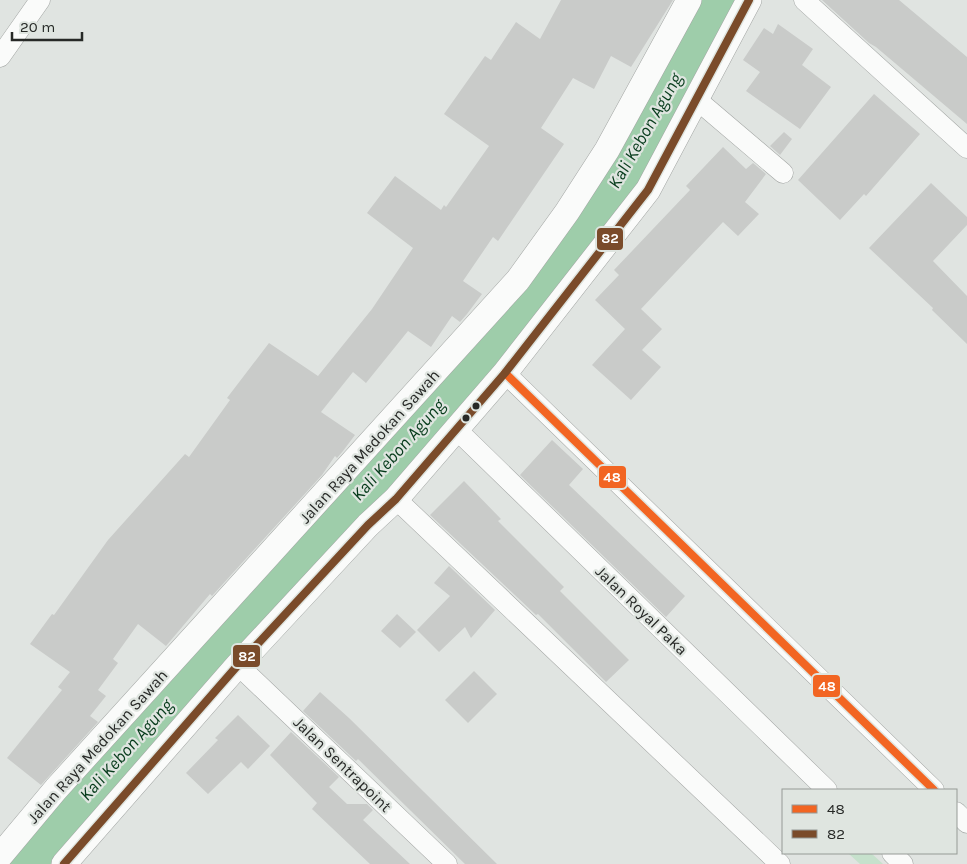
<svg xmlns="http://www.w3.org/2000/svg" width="967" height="864" viewBox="0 0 967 864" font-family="Karla,sans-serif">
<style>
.green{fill:#c6e1cc}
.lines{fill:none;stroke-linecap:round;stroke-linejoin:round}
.river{stroke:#9ecdaa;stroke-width:42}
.building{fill:#c9cbc9}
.minor-casing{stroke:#a2a5a3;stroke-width:21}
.tertiary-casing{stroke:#a2a5a3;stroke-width:26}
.minor{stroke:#fafbfa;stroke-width:20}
.tertiary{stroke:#fafbfa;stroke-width:25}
.bus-1-casing{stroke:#dfe5e0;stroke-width:11}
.bus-2-casing{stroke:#dfe5e0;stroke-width:11}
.bus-1{stroke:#f26522;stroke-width:8}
.bus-2{stroke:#7a4b2a;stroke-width:8}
.bus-dot{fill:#272927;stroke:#dfe5e0;stroke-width:2}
.labels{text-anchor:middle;stroke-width:4.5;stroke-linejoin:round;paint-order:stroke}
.street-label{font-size:16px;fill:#272927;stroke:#dfe5e0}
.water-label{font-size:18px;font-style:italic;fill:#063b1b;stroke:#dfe5e0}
.line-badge{stroke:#dfe5e0;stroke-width:2}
.badge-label{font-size:14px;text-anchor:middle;font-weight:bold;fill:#fff}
</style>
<rect width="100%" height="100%" fill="#e0e4e1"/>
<path class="green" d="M848,853H871L883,864H860Z"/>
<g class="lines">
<path class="river" d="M26,864L59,824L277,586L521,315L612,190L721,0"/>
</g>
<g class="building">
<path d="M561,0H673L631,67L611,56L594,89L573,78L541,128L564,144L498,241L493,237L463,281L482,294L467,314L460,322L452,316L431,347L408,331L366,383L353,372L321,412L355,435L343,451L337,458L335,456L322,475L212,596L210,594L166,646L138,624L113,659L118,663L98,690L106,696L90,716L98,722L41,785L7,758L62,690L58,687L70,672L30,644L52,614L54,615L108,540L185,454L189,457L230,400L227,398L269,343L318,376L372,309L413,248L367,213L395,176L441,210L444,205L446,207L489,146L444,114L485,56L491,60L516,22L540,39Z"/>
<path d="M822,0H899L967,57V124L876,47L869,43Z"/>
<path d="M778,24L813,49L802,65L831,87L800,129L746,91L760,72L743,60L764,28L773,34Z"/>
<path d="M874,94L920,134L866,196L864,194L840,220L798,180Z"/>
<path d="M784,132L792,139L780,155L770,146Z"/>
<path d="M723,147L746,169L753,163L766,174L745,202L759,214L738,236L723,222L641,309L662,329L642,350L661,367L631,400L592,365L625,329L595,300L619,275L614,270L690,190L686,186Z"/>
<path d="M931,183L967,217V225L933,261L967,296V344L932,310L933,308L869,248Z"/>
<path d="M552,440L583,469L569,485L685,596L666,617L520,475Z"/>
<path d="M464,481L501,519L498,521L564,587L560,591L629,660L606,682L538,614L536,615L430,515Z"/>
<path d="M449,566L495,610L471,638L465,627L439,652L417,630L450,596L434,583Z"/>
<path d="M397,614L416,632L400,648L381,631Z"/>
<path d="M474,671L497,694L468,723L445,700Z"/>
<path d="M320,692L349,718L497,864H465L358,759L356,761L303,711Z"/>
<path d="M238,715L270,746L248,769L241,762L208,794L186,773L218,740L215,738Z"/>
<path d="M291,732L339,777L329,787L347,804H367L373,810L363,820L410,864H370L312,809L317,803L270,755Z"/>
</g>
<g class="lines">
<g class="minor-casing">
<g id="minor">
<path d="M804,0L967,148"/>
<path d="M0,57L40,0"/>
<path d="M696,99L783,173"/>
<path d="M505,373L934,790"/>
<path d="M456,429L827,790"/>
<path d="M396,499L780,864"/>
<path d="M238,665L447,864"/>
<path d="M956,812L967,823"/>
<path d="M892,853L903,864"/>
</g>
</g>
<g class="tertiary-casing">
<g id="tertiary">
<path d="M0,856L56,789L518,280L567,212L607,150L689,0"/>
<path d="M64,864L238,665L368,525L396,499L505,373L648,190L749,0"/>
</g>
</g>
<use href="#minor" class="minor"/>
<use href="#tertiary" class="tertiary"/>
<g class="bus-1-casing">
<path id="bus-1" d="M505,373L934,790"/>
</g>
<g class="bus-2-casing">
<path id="bus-2" d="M64,864L238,665L368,525L396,499L505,373L648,190L749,0"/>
</g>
<use href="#bus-1" class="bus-1"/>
<use href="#bus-2" class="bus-2"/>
</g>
<g class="bus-dot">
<circle cx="476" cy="406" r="4.5"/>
<circle cx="466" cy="418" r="4.5"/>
</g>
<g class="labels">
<g class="street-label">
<text transform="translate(369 446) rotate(-48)" y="6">Jalan Raya Medokan Sawah</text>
<text transform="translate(642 610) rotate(44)" y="6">Jalan Royal Paka</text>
<text transform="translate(97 746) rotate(-48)" y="6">Jalan Raya Medokan Sawah</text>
<text transform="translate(343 764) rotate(44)" y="6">Jalan Sentrapoint</text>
</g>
<g class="water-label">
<text transform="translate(645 131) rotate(-60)" y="6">Kali Kebon Agung</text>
<text transform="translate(398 450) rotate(-48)" y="6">Kali Kebon Agung</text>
<text transform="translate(126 750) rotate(-48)" y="6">Kali Kebon Agung</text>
</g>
</g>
<g class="line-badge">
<rect x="596" y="227" width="28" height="24" rx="5" fill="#7a4b2a"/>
<rect x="598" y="465" width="29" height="24" rx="5" fill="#f26522"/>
<rect x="232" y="644" width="29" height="24" rx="5" fill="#7a4b2a"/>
<rect x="812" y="674" width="29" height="24" rx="5" fill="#f26522"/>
</g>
<g class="badge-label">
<text x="610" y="243">82</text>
<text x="612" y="482">48</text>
<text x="247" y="661">82</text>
<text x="827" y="691">48</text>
</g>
<rect x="782" y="789" width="175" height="65" fill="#dfe5e0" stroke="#959a96"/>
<rect x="792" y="805" width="25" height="8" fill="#f26522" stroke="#959a96"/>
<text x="827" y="814" font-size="15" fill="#272927">48</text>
<rect x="792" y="830" width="25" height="8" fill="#7a4b2a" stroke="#959a96"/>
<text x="827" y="839" font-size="15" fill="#272927">82</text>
<path d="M12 32v8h70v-8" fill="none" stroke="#272927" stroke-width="2.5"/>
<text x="20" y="32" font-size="15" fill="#272927" stroke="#dfe5e0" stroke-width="4" paint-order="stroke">20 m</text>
</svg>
